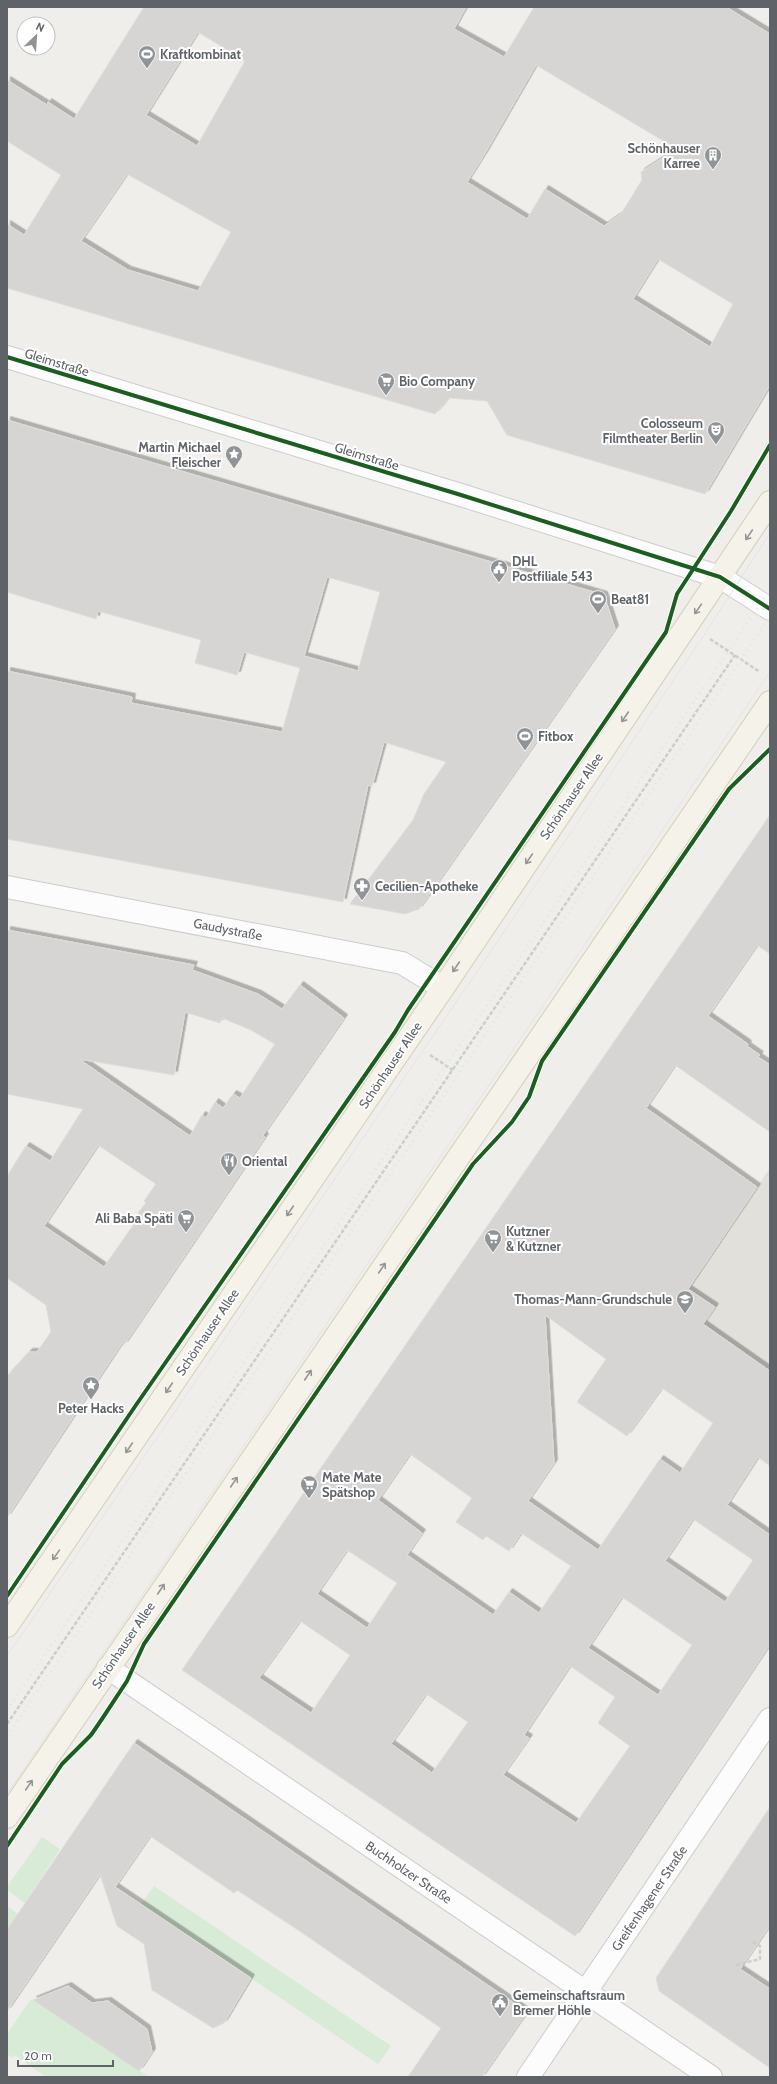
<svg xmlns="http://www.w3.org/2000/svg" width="777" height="2084" viewBox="0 0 777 2084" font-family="Cabin,sans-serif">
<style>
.education{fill:#e2e0da}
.green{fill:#d8ebd6}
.building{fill:#d6d5d3;stroke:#deddd9;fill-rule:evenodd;filter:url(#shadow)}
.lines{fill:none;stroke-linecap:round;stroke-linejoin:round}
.minor-casing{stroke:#cbcccc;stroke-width:24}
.tertiary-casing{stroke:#cbcccc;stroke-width:24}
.primary-casing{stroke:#d7ceb8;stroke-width:24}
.path{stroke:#cacfcc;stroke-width:2.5;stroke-dasharray:4 2;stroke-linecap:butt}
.minor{stroke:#fdfcfc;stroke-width:22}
.tertiary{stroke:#fdfcfc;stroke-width:22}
.primary{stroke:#f4f2e9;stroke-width:22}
.tram{stroke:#e4e4e4;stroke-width:1}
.rail{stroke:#e4e4e4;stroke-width:3;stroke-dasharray:1 5;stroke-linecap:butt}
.cycleway-casing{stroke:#fff;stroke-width:6}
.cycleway{stroke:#1b5e20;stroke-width:4}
.oneway{stroke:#939595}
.labels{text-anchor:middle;stroke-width:4;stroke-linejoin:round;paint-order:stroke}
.poi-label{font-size:13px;font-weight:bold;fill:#5f6368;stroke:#fff;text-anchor:start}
.street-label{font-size:13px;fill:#5f6368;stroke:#fff}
</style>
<defs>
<filter id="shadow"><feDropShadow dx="3.5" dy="-3.5" stdDeviation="0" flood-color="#0004"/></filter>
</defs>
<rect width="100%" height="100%" fill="#efeeea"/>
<path class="education" d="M770,1168V1431L673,1365L639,1204L711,1254Z"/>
<g class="green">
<path d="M42,1837L60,1849L25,1903L7,1890V1887Z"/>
<path d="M154,1886L391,2046L378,2064L141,1904Z"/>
<path d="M7,1906L18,1914L7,1930Z"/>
<path d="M31,1999L149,2077H46L14,2055L12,2058L7,2054V2034Z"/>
</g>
<g class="building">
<path d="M144,7H466L454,29L504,57L534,7H726L770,34V385L705,494L507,435L487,401L449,398L435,414L7,288V224L24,235L61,175L7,141V80L47,105L48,102L74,119ZM198,32L245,61L197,146L146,115ZM536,65L677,149L641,172L642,180L621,214L604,226L545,189L527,219L467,182L484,155ZM127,174L231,232L198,291L128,270L81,241ZM658,259L733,304L710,347L633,299Z"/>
<path d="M7,420L604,595L615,629L419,909L405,914L350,904L413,820L424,794L446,762L384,742L372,786L368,785L343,902L7,839V671L132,697L131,703L282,732L300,668L244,652L237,675L195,663L201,640L98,611L96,619L7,592ZM327,577L380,592L358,671L304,656Z"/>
<path d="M770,815V954L757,945L708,1016L748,1044L747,1046L760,1055L758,1057L770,1065V1132L675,1065L646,1108L757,1187L688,1289L715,1307L703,1324L770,1371V1466L758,1457L727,1505L770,1535V1644L575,1936L182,1670ZM545,1315L606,1359L577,1402L627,1436L662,1388L713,1423L680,1473L660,1459L598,1550L528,1501L554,1463ZM410,1454L472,1498L456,1522L483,1540L486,1536L509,1551L521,1533L571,1566L539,1613L509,1592L493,1615L407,1555L422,1533L378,1500ZM693,1519L753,1560L725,1602L665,1561ZM347,1550L397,1583L367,1628L317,1594ZM622,1597L692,1645L658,1695L588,1648ZM300,1621L350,1655L311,1713L259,1678ZM570,1666L615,1697L598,1723L630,1746L576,1823L503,1775L529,1738L524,1735ZM426,1694L468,1722L432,1773L391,1744Z"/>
<path d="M7,930L194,965L192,970L258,994L282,1009L300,985L344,1018L263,1135L265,1137L124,1345L122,1343L77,1411L7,1517V1376L29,1352H37L51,1332L46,1305L7,1278V1176L26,1146L50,1161L83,1109L7,1094ZM185,1012L220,1023L222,1018L251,1030L275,1044L240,1098L233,1094L223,1108L215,1102L206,1118L202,1115L190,1136L79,1059L174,1075ZM98,1145L156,1184L144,1201L146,1203L133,1220L136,1221L104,1267L44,1226Z"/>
<path d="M134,1743L527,2012L482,2077H408L441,2028L295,1928L237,1890L234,1893L150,1836L115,1887L251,1978L224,2023L213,2028L152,1990L144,1944L117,1926L100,1874L7,2011V1930Z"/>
<path d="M770,1807V1925L740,1969L770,1989V2068L659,1991L656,1978Z"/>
<path d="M68,1986L92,2003L108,2001L147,2029L152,2052L139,2071L33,2000Z"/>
</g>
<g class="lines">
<g class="minor-casing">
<g id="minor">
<path d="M7,887L402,963L443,988"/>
<path d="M108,1668L711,2077"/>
<path d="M528,2077L770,1719"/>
</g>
</g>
<g class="tertiary-casing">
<path id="tertiary" d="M7,357L461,495L720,577L770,609"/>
</g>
<g class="primary-casing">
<g id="primary">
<path d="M7,1626L443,988L770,502"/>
<path d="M7,1817L770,702"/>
</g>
</g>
<g class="path">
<path d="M710,639L760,672"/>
<path d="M430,1055L453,1070"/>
<path d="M7,1724L735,655"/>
<path d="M736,1965L760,1959V1946L751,1941"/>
</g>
<use href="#minor" class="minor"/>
<use href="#tertiary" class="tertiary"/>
<use href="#primary" class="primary"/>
<g class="tram">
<path d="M7,1656L481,966L704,635L770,533"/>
<path d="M7,1794L770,672"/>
</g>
<g class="rail">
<path d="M7,1710L770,590"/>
<path d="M7,1736L770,617"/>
</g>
<g class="cycleway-casing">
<g id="cycleway">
<path d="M7,357L461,495L720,577L770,609"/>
<path d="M7,1596L136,1405L395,1032L408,1010L666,632L677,594L731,511L770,445"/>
<path d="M7,1846L62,1764L91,1735L102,1719L127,1681L144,1644L473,1164L512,1122L529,1097L542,1061L729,789L770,749"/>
</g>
</g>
<use href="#cycleway" class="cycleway"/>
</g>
<defs><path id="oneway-shaft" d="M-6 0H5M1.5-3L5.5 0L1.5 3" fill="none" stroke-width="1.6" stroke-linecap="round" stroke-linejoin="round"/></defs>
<g class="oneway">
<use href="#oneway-shaft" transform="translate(749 535) rotate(124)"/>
<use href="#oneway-shaft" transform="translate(698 609) rotate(125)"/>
<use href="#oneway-shaft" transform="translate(625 717) rotate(124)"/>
<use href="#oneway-shaft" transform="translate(529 859) rotate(124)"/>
<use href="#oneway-shaft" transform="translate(456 967) rotate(124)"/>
<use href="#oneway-shaft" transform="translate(290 1211) rotate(124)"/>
<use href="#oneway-shaft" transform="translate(382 1268) rotate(-56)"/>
<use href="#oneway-shaft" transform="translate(308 1375) rotate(-56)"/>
<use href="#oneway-shaft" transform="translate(169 1388) rotate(124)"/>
<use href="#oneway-shaft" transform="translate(129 1448) rotate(124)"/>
<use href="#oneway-shaft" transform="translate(234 1482) rotate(-56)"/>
<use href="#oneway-shaft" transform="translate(56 1555) rotate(125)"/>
<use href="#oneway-shaft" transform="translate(161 1589) rotate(-56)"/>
<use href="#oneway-shaft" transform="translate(29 1785) rotate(-56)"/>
</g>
<defs>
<g id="stadium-pin" transform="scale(0.9)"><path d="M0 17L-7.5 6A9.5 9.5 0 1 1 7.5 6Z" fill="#919496" stroke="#fff"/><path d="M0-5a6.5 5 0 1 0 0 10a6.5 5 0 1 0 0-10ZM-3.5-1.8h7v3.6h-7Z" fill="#fff"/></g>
<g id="building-pin" transform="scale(0.9)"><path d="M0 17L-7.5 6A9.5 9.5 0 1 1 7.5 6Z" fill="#919496" stroke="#fff"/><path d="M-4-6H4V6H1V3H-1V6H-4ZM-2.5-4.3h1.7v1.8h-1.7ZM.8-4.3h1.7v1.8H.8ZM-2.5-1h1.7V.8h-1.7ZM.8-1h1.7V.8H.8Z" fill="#fff"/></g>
<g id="supermarket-pin" transform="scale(0.9)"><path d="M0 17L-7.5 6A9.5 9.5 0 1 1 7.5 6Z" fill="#919496" stroke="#fff"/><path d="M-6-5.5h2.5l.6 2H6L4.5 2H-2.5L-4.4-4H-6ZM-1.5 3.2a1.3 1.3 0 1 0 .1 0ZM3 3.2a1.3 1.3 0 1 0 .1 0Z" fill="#fff"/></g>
<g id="theatre-pin" transform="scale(0.9)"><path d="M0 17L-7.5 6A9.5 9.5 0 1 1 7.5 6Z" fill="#919496" stroke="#fff"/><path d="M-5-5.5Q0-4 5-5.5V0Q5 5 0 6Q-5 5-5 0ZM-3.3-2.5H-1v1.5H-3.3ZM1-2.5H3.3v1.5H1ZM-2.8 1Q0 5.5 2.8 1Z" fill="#fff"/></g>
<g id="sight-pin" transform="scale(0.9)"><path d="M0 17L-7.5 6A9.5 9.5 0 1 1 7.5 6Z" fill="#919496" stroke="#fff"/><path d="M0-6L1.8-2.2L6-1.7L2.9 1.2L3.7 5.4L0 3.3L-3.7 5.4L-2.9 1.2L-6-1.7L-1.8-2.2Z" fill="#fff"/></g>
<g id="civic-pin" transform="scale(0.9)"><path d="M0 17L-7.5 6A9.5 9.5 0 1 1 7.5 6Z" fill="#919496" stroke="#fff"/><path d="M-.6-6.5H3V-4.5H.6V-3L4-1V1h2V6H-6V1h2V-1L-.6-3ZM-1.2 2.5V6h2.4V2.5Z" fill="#fff"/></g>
<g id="pharmacy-pin" transform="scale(0.9)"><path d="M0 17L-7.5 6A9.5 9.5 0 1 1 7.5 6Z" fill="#919496" stroke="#fff"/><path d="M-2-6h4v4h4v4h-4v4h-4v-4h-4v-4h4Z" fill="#fff"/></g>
<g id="restaurant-pin" transform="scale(0.9)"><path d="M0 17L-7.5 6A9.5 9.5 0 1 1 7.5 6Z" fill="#919496" stroke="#fff"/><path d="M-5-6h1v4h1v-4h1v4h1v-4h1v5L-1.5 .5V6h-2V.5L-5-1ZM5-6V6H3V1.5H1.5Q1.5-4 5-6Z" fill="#fff"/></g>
<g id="school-pin" transform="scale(0.9)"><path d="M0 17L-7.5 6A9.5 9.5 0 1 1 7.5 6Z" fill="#919496" stroke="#fff"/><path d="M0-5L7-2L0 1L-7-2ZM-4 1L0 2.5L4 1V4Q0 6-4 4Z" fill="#fff"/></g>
</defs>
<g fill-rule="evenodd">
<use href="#stadium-pin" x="147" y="54"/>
<use href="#building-pin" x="713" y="155"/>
<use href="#supermarket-pin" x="386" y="381"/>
<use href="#theatre-pin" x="716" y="430"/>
<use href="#sight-pin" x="234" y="454"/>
<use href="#civic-pin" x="499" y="568"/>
<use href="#stadium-pin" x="598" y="599"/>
<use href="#stadium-pin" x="525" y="736"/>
<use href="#pharmacy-pin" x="362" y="886"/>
<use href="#restaurant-pin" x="229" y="1161"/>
<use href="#supermarket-pin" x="186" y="1218"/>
<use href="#supermarket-pin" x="493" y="1238"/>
<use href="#school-pin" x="685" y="1299"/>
<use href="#sight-pin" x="91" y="1385"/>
<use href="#supermarket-pin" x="309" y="1484"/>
<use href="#civic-pin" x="500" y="2002"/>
</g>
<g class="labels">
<g class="poi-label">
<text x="160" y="59">Kraftkombinat</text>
<text x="700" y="153" text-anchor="end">Schönhauser<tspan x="700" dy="15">Karree</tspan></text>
<text x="399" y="386">Bio Company</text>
<text x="703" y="428" text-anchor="end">Colosseum<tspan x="703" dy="15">Filmtheater Berlin</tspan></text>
<text x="221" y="452" text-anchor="end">Martin Michael<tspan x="221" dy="15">Fleischer</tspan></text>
<text x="512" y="566">DHL<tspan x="512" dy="15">Postfiliale 543</tspan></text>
<text x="611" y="604">Beat81</text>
<text x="538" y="741">Fitbox</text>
<text x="375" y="891">Cecilien-Apotheke</text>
<text x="242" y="1166">Oriental</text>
<text x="173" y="1223" text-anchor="end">Ali Baba Späti</text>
<text x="506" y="1236">Kutzner<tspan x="506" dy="15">&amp; Kutzner</tspan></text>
<text x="672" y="1304" text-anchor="end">Thomas-Mann-Grundschule</text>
<text x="91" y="1413" text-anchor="middle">Peter Hacks</text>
<text x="322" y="1482">Mate Mate<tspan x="322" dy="15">Spätshop</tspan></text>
<text x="513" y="2000">Gemeinschaftsraum<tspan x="513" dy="15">Bremer Höhle</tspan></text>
</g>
<g class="street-label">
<text transform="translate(57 362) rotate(17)" y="5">Gleimstraße</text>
<text transform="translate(367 456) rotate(17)" y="5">Gleimstraße</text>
<text transform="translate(571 796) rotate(-56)" y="5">Schönhauser Allee</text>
<text transform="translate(228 929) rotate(11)" y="5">Gaudystraße</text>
<text transform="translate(390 1065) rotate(-56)" y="5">Schönhauser Allee</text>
<text transform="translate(207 1332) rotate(-56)" y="5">Schönhauser Allee</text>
<text transform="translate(123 1645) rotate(-56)" y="5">Schönhauser Allee</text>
<text transform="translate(409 1872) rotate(34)" y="5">Buchholzer Straße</text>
<text transform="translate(649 1898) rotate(-56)" y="5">Greifenhagener Straße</text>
</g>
</g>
<rect width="777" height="2084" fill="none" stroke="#5f6368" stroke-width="16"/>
<g transform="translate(36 36) rotate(25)"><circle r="19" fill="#ffffff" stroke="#bfc1c3"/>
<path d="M0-3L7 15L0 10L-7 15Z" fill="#919496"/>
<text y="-6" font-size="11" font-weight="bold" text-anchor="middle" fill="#5f6368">N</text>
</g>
<path d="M18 2060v6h95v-6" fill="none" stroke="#5f6368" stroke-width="2"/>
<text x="24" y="2060" font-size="12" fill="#5f6368" stroke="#ffffff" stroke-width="3" paint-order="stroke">20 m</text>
</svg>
